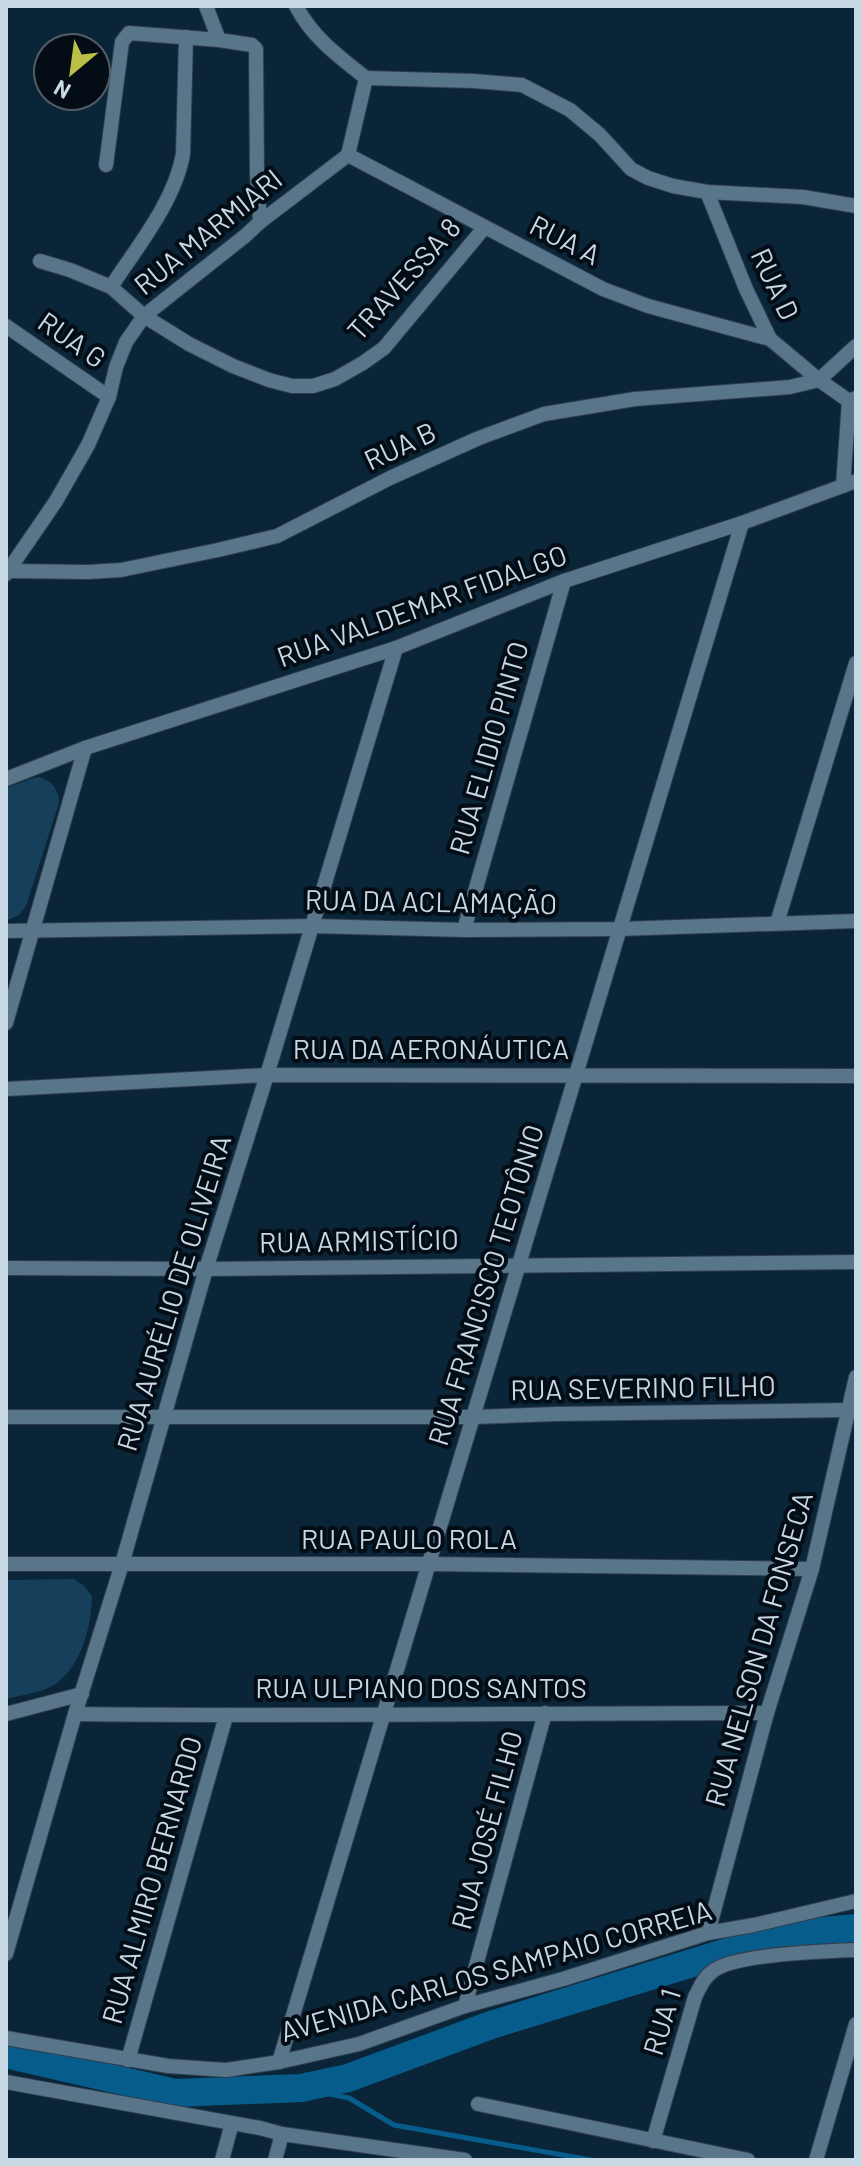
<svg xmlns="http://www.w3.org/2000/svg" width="862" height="2166" viewBox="0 0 862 2166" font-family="Barlow,sans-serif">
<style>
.green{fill:#153f5a}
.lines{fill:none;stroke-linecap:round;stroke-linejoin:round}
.stream{stroke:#065d8c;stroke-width:5}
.river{stroke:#065d8c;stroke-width:28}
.street-casing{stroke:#303d4e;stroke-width:16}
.street{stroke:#58758a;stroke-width:14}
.labels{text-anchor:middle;stroke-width:8;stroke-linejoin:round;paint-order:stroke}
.street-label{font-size:28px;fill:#c8d7e4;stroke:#040d15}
</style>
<rect width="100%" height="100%" fill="#0a2537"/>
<g class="green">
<path d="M39,777C52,781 59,789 59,803L26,906L19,915L6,921V788L33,778Z"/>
<path d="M74,1579L84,1586L92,1596C92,1625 81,1668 54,1685C41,1693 21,1695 6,1699V1580Z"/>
</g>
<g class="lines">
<path class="stream" d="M301,2088L349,2098L394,2125L591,2160"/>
<path class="river" d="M6,2054L175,2093L301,2088L348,2078L491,2025L744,1947L823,1931L856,1928"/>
<g class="street-casing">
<g id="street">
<path d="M206,6L219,40"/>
<path d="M296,6C312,37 339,57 366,78"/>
<path d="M366,78L474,81L522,85L570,110L600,135L631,169L648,178L673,186L707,192L803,197L856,206"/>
<path d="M348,155L603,289L648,306L770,339"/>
<path d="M348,155L366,78"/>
<path d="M106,165L122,42L129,33L219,40L252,45L256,49L257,175L260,222"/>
<path d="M707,192L746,289L770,339L819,380L849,401L856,404"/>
<path d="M40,261L70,270L111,287L144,316L189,344L233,366L269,380L292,386H313L335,379L363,363L384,348L484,228"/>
<path d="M111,287C137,247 175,201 183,154L186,37"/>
<path d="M6,326L109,397"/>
<path d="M843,486L849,401L856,398"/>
<path d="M9,571L88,572L121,570L218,550L277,536L390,478L479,438L544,414L635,399L790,387L819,380L856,346"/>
<path d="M6,574L56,501L88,445L109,397L116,367L126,342L144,316L245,236L260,222L348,155"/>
<path d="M6,779L85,748L396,648L564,581L742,523L856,481"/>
<path d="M777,923L856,663"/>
<path d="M464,930L564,581"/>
<path d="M6,931L312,926L464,930L619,929L856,921"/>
<path d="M6,1023L85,748"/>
<path d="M6,1089L267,1075L856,1076"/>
<path d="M6,1268L206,1269L856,1262"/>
<path d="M6,1417H474L556,1414L849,1410"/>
<path d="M6,1564H431L812,1569"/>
<path d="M6,1714L82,1694"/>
<path d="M75,1714C306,1717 537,1713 767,1713"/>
<path d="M708,1933L767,1713L812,1569L856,1377"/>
<path d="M6,1954L75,1714L122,1564L206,1269L267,1075L396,648"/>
<path d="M465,2006L545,1713"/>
<path d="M6,2038L168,2066L226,2070L279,2062L359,2044L465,2006L563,1979L708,1933L754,1925L856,1901"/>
<path d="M128,2060L226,1716"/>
<path d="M279,2062C435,1550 587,1036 742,523"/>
<path d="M6,2082L260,2128L282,2134L465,2160"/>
<path d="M478,2104L748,2160"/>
<path d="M653,2141L695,1997C700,1987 704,1977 713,1971C735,1954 826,1951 856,1950"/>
<path d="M222,2160L232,2123"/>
<path d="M275,2160L282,2134"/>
<path d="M816,2160L856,2024"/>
</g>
</g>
<use href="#street" class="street"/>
</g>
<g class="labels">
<g class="street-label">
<text transform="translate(208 232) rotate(-39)" y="10">RUA MARMIARI</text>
<text transform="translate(565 240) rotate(27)" y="10">RUA A</text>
<text transform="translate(404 279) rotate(-48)" y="10">TRAVESSA 8</text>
<text transform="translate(775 284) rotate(65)" y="10">RUA D</text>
<text transform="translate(72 340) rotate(35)" y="10">RUA G</text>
<text transform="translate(400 446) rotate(-25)" y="10">RUA B</text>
<text transform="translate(422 606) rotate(-20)" y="10">RUA VALDEMAR FIDALGO</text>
<text transform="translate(489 748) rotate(-74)" y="10">RUA ELIDIO PINTO</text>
<text transform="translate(431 902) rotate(1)" y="10">RUA DA ACLAMAÇÃO</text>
<text x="431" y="1059">RUA DA AERONÁUTICA</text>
<text transform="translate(359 1241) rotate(-1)" y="10">RUA ARMISTÍCIO</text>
<text transform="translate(486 1285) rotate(-73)" y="10">RUA FRANCISCO TEOTÔNIO</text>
<text transform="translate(174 1293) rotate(-73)" y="10">RUA AURÉLIO DE OLIVEIRA</text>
<text transform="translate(643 1388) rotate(-1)" y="10">RUA SEVERINO FILHO</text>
<text x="409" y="1549">RUA PAULO ROLA</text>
<text transform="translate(759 1649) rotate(-74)" y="10">RUA NELSON DA FONSECA</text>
<text x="421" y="1698">RUA ULPIANO DOS SANTOS</text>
<text transform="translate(487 1830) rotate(-75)" y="10">RUA JOSÉ FILHO</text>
<text transform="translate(152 1880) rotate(-74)" y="10">RUA ALMIRO BERNARDO</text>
<text transform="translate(496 1971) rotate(-16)" y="10">AVENIDA CARLOS SAMPAIO CORREIA</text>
<text transform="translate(662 2022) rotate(-73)" y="10">RUA 1</text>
</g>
</g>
<rect width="862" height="2166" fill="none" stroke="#c8d7e4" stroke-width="16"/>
<g transform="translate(72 72) rotate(209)"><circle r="38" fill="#040d15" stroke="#525e68" stroke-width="2"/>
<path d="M0-6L14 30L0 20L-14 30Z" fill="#bac045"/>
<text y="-12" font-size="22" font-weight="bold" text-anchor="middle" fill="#c8d7e4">N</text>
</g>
</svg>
